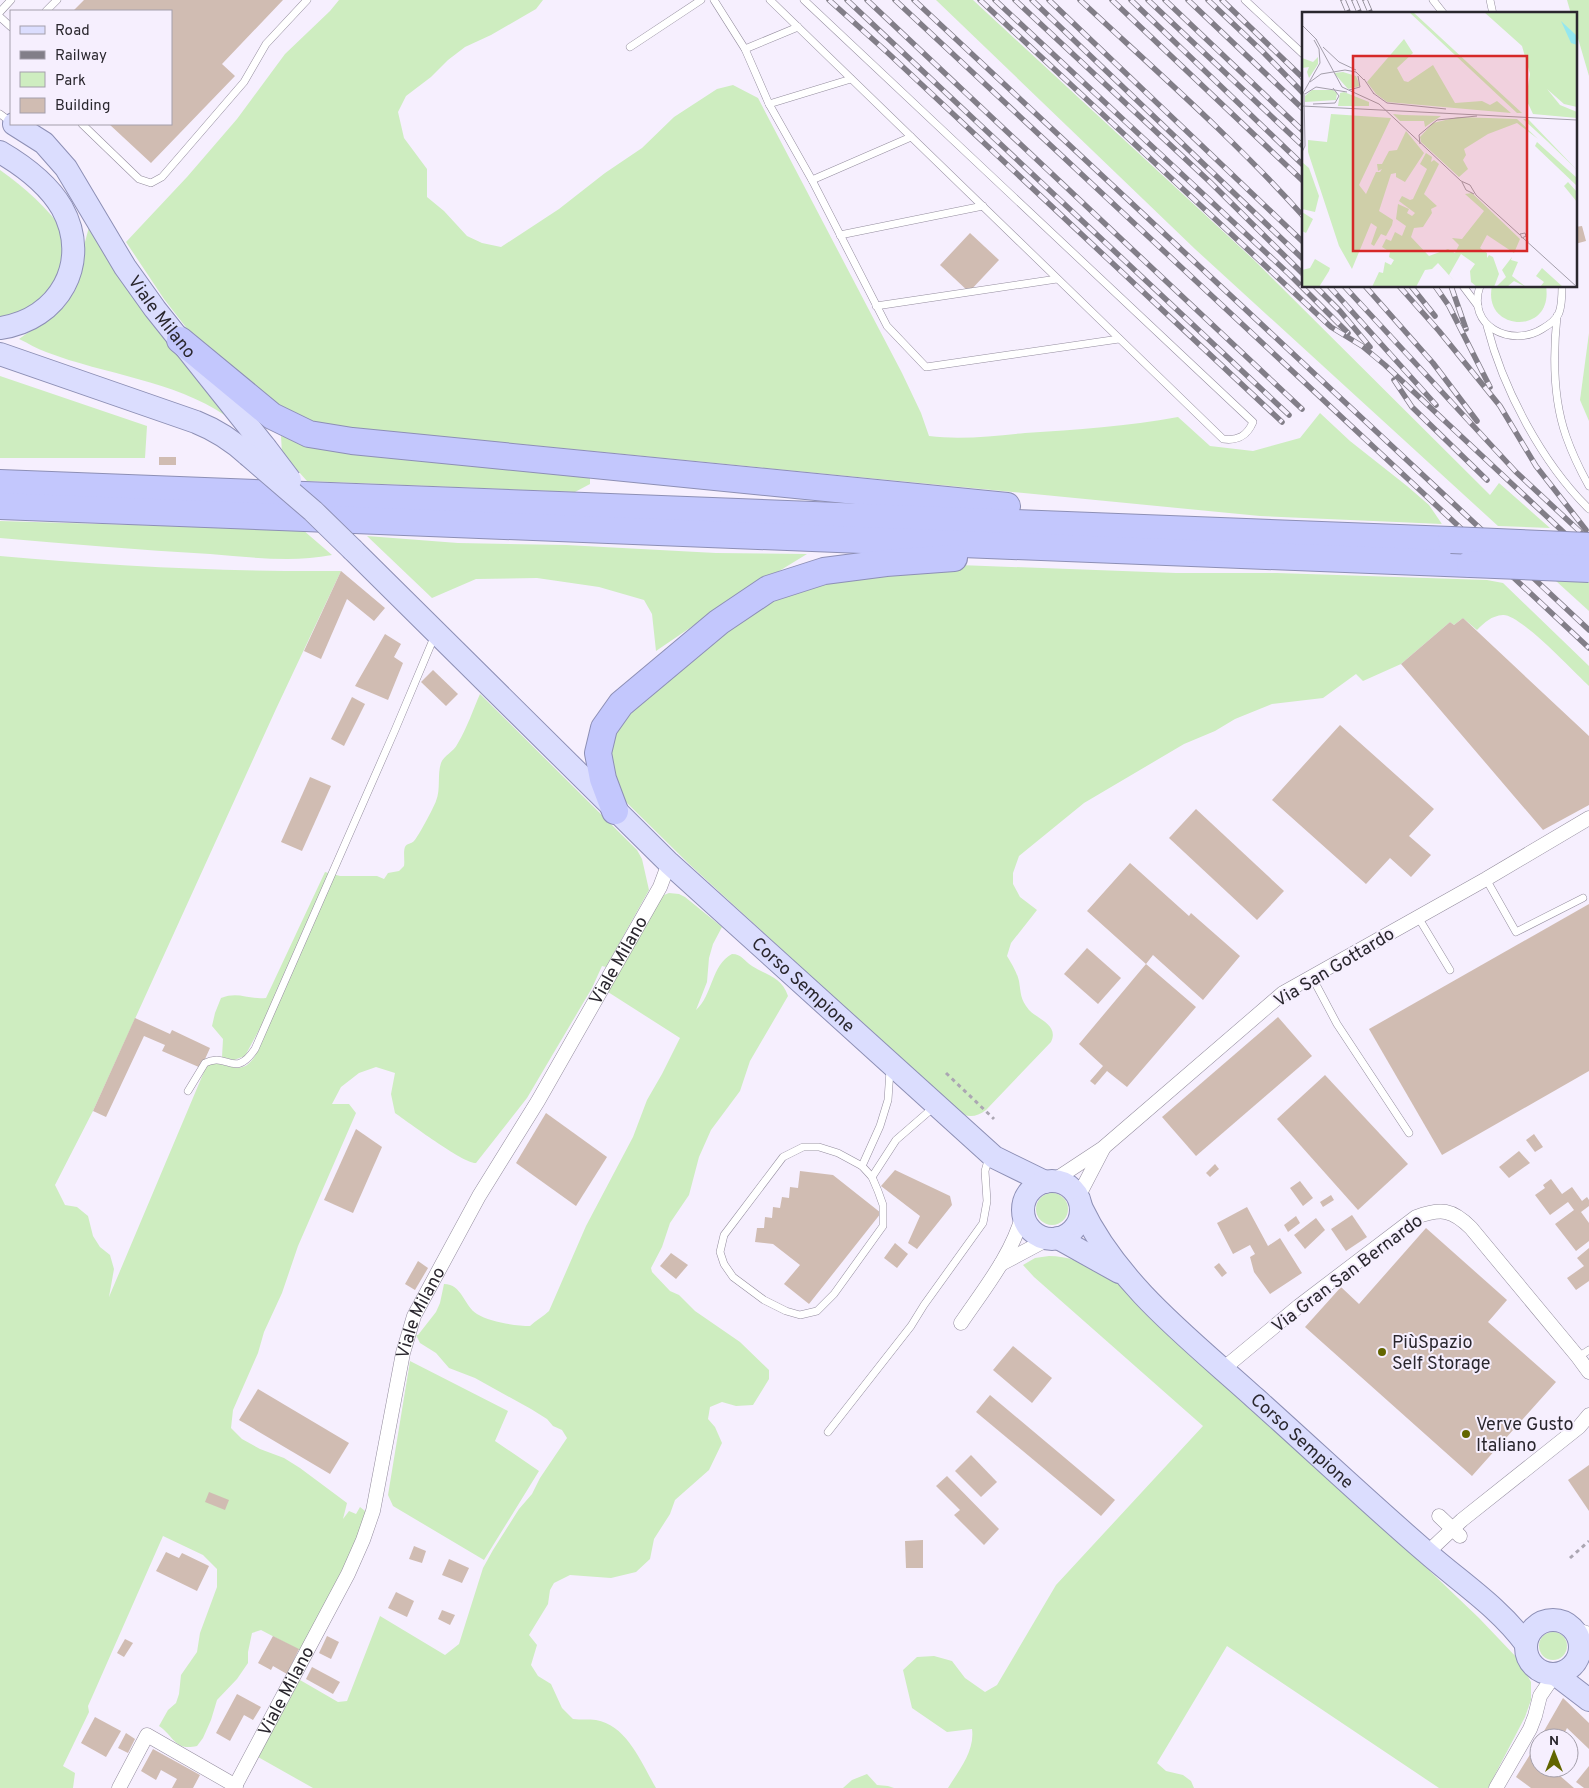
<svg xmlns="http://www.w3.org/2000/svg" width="1589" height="1788" viewBox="0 0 1589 1788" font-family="Overpass,sans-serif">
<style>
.green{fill:#ceedc0}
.building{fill:#d0bcb2}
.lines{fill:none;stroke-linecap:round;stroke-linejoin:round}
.lane-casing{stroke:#948d9e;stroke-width:8}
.street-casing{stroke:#948d9e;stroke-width:15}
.primary-casing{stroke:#8d8fb5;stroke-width:24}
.highway-casing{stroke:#8d8fb5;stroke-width:28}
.path{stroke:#aba6b2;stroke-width:3;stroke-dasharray:4 4;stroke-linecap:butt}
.lane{stroke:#fff;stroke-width:7}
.street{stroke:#fff;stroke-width:14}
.primary{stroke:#dbddfe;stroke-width:22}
.highway{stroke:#c3c7fd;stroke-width:26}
.rail-casing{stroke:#827e88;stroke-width:5.5}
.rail{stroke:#f6effe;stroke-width:4;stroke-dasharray:11;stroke-linecap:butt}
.primary-bridge-casing{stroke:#8d8fb5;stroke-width:24;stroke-linecap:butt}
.highway-bridge-casing{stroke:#8d8fb5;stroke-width:28;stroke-linecap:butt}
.primary-bridge{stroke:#dbddfe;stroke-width:22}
.highway-bridge{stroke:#c3c7fd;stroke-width:26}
.poi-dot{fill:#626500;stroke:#f6effe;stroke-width:2}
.labels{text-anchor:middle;stroke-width:4;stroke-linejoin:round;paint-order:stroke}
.street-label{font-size:18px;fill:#2a272e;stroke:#f6effe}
.poi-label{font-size:18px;fill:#2a272e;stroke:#f6effe;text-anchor:start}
.inset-road{fill:none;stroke:#a49fab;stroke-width:1}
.view{fill:#d62828;fill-opacity:0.15;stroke:#d62828;stroke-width:2.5}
.inset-edge{fill:none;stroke:#2a272e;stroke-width:2.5}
</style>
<rect width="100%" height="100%" fill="#f6effe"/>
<g class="green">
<path d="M339,0H543L536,9L491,35L465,47L448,60L431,77L406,96L398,112L404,138L427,169V197L444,211L467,236L482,243L501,247L559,209L605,173L642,148L674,117L717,89L733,85L758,98L902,373L921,413L929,436C961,440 993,436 1025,433C1076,430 1128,426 1178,417L1210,446L1253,451L1300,438L1320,413L1350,441L1407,486L1429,505L1442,524L1260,516L312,424L276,407L209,357L164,299L126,242L187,177L237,119L285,54L330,11Z"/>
<path d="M936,0H973L1254,260L1490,495L1499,483L1550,528L1498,526L1195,249Z"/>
<path d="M1567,0H1589V76L1575,28V14H1571Z"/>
<path d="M0,170C25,188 47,207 65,233L58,279L28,313L0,320Z"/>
<path d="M89,227L149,320L227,411L226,416C173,380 106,375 46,352C37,349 28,343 19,339L63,308L75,291L82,268V253Z"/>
<path d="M1492,286H1546C1554,336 1482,332 1492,286Z"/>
<path d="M1589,333V421L1580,400Z"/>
<path d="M0,376L147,426L145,458H0Z"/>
<path d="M281,436L330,448L590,476V484L575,492L307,481L282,453Z"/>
<path d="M0,521L303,530L332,555C292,563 250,557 210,554C140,550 70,544 0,538Z"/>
<path d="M367,536L458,543L566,545L716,553L807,554L725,604L656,651L652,614L644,600L599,587L537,578L476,579L432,598Z"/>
<path d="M0,556C114,566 226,572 341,571L276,709L93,1111L55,1185L65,1205L77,1207L88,1216L93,1236L100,1247L110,1255L114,1269L109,1297L206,1067C218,1057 234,1074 247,1065C257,1058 262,1041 266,1030L260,1028L245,1056L234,1060L222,1057L223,1039L212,1026L215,1013L221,998C239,991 248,1000 266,998L325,872L340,876H377L384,879L388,873L399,871L404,866C405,861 403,852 405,847C407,843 411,844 414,841C418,837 434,807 436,801C441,789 437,775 441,763C444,755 453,753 458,743C467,728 473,710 480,694L637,850L642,859L649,890L606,967L602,966L592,988L527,1098L476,1163C464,1164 408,1122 395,1113L391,1094L395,1073L376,1067L359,1073L341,1087L332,1104H349L356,1113L298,1246L282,1293L264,1332L258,1353L233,1410L231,1428L242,1439L260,1449L284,1458L300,1468L347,1503L343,1519L349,1511L356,1514L360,1507L365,1511L366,1513L352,1554L303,1652L261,1630L252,1633L248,1652V1663L237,1679L217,1700L211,1720L203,1738L197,1746C174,1751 175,1737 159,1726L168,1710L176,1703L179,1694L181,1675L197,1652L200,1633L217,1587V1569L203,1555L163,1536L96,1688L88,1706L89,1712L63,1766L75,1773L73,1788H0Z"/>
<path d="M959,565L1176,573H1277L1487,580L1503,583L1589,666V686C1574,672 1520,614 1503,615C1491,616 1485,622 1477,630L1463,618L1454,625L1450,622L1401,664L1363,681L1356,674L1323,698L1272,704L1235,719L1215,731L1184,744L1084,803L1019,856L1013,873V884L1020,897L1037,910L1011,943L1007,956C1011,963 1017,972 1019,981C1021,993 1020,999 1029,1010C1039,1020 1059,1025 1051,1042L986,1110C975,1118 967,1118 956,1110L689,864L623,799L618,793L607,742L624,709L781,589Z"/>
<path d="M1556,581L1589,582V611Z"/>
<path d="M669,893L679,894L685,897L722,927L713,944L709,958L707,982L696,1010C713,995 711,965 732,954C742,954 744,961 752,966C766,975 782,977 788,996L750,1061L740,1091L711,1130L699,1157L689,1195L670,1223L662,1247L651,1268L652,1272L670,1291L679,1295L695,1311L740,1342L769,1370V1379L753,1405L736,1406L722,1402L710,1407L708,1419L715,1427L722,1443L709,1470L675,1500L670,1514L654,1539L650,1559L636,1572L611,1578L570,1575L554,1583L550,1590L548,1604L529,1635L537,1645L531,1665L538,1676L551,1684L562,1708L573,1719C581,1720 589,1719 596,1720C627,1725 642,1764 656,1788H313L258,1757L300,1680L338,1702L347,1701L380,1616L445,1655L459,1644L483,1568L493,1550L519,1509L532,1494L540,1478L567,1438L562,1430L553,1426L547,1419L531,1409L475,1378L449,1368L436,1353L420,1343L416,1335H418L436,1312L440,1303L444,1284C462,1284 464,1306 477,1314C490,1322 516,1326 530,1326C536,1320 543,1317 549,1311L586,1226L633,1137L647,1100L662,1074L680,1038L608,992L660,901L664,895Z"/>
<circle cx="1052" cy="1209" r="16"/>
<path d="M1049,1256C1078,1256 1104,1273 1126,1290L1348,1493L1479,1618L1519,1660L1531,1682V1700L1525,1717L1488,1788H1439L1227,1646L1157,1763L1166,1771L1183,1775L1191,1781L1194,1788H948C959,1770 975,1751 972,1729L947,1732L912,1708L903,1670L917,1657L934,1656L952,1661L965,1678L985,1692L997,1685L1056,1585L1203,1426L1034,1277L1023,1265L1035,1258Z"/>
<path d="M410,1361L508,1411L495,1441L539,1471L484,1560L393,1506L388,1495Z"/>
<circle cx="1553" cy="1646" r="14"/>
<path d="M867,1774L877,1785L888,1786L894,1788H843L852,1780Z"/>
</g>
<g class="building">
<path d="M84,0H283L222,64L235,76L151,163L109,124H171V11H73Z"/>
<path d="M1582,226L1586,241L1575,244V227Z"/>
<path d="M970,233L999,260L969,292L940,265Z"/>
<rect x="159" y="457" width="17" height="8"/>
<path d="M341,571L385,608L374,621L347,599L321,659L304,651Z"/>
<path d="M1463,618L1589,736V805L1543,830L1401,664L1450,622L1454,625Z"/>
<path d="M385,634L401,644L394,657L403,663L388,700L355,686Z"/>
<path d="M433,670L458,694L446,706L421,682Z"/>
<path d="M352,697L365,704L344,746L331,739Z"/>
<path d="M1340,725L1434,809L1409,836L1431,855L1411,877L1390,858L1366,884L1272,800Z"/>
<path d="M310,777L331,786L302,851L281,842Z"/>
<path d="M1196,809L1284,891L1257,920L1169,838Z"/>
<path d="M1130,863L1189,916L1191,913L1240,956L1203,1000L1153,955L1146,964L1087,911Z"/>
<path d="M1589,904V1071L1442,1155L1369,1029Z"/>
<path d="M1087,948L1121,978L1098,1004L1064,974Z"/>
<path d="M1146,964L1196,1007L1127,1087L1107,1071L1095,1085L1090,1081L1103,1066L1079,1044Z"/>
<path d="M1278,1017L1312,1056L1196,1156L1162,1117Z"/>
<path d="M135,1018L170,1034L172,1030L210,1048L201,1068L162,1051L165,1045L144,1036L106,1117L93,1111Z"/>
<path d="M1325,1075L1408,1164L1358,1210L1277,1119Z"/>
<path d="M546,1113L607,1157L576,1206L516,1163Z"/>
<path d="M356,1129L382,1147L353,1213L324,1200Z"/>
<path d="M1534,1134L1543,1147L1535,1152L1526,1140Z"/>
<path d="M1519,1151L1530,1163L1509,1178L1499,1167Z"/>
<path d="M1215,1164L1219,1169L1210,1177L1206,1173Z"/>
<path d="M895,1170L950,1196L952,1205L917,1249L908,1243L920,1216L881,1186Z"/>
<path d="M800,1171L833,1175L881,1213L809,1304L784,1284L800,1265L773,1244L755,1242L757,1228H764L765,1217L772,1218L773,1207L780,1208L782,1197L789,1198L790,1187L798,1188Z"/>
<path d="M1551,1179L1562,1194L1572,1187L1582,1201L1587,1197L1589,1200V1206L1581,1212L1589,1223V1241L1576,1251L1555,1224L1574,1210L1568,1202L1550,1215L1535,1195L1545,1188L1543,1185Z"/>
<path d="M1300,1181L1313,1198L1303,1206L1290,1188Z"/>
<path d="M1331,1195L1334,1200L1323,1207L1320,1202Z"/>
<path d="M1247,1207L1268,1246L1280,1238L1302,1273L1270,1294L1254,1272L1250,1257L1255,1254L1250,1245L1233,1254L1217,1223Z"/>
<path d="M1352,1215L1367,1237L1346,1251L1331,1229Z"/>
<path d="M1296,1216L1300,1223L1288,1232L1284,1225Z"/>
<path d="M1316,1218L1325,1230L1305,1249L1294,1235Z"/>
<path d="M1426,1228L1507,1300L1488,1322L1556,1382L1472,1476L1305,1327L1341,1287L1359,1304Z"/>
<path d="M895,1243L908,1254L897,1268L884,1258Z"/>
<path d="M1589,1248V1281L1576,1290L1567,1278L1584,1266L1577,1258Z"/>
<path d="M671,1253L688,1265L676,1279L660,1266Z"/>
<path d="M418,1261L428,1268L415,1290L405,1284Z"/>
<path d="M1219,1263L1227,1273L1222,1277L1214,1267Z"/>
<path d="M1013,1346L1052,1378L1032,1403L993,1370Z"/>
<path d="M258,1389L349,1443L330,1474L239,1420Z"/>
<path d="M990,1395L1115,1500L1101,1516L976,1412Z"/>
<path d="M971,1455L997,1482L981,1497L955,1471Z"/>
<path d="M1589,1465V1511L1568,1480Z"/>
<path d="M947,1476L999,1529L984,1545L954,1515L960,1510L936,1486Z"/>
<path d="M209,1492L229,1500L225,1510L205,1502Z"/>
<path d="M923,1540V1568H906L905,1541Z"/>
<path d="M414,1546L426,1551L422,1563L409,1559Z"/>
<path d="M166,1552L179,1558L182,1553L209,1566L197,1591L156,1571Z"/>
<path d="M449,1559L469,1568L462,1583L442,1575Z"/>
<path d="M396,1592L414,1601L407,1617L388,1608Z"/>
<path d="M442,1610L455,1615L450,1625L438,1619Z"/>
<path d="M273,1636L299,1649L287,1674L273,1666L271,1670L258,1663Z"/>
<path d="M327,1636L339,1642L331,1659L319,1653Z"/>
<path d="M125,1639L133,1643L124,1657L117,1653Z"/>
<path d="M312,1667L340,1682L333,1694L306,1679Z"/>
<path d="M237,1694L261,1707L253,1720L244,1715L230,1741L216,1733Z"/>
<path d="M1563,1698L1589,1723V1749L1567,1728L1562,1738H1540Z"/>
<path d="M95,1717L121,1731L106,1757L81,1743Z"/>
<path d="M126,1733L135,1739L128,1753L118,1748Z"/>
<path d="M1539,1740V1768H1551L1574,1788H1531L1516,1777Z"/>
<path d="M153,1749L200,1775L193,1788H172L177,1779L161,1770L156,1780L141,1771Z"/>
<path d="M1589,1766V1788H1584L1576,1782Z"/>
</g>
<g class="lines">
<g class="lane-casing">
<g id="lane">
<path d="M714,0L745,49L769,104L812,180L887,326L926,367L1119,339"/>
<path d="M770,0L1223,439C1238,441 1247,436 1253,422L804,0"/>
<path d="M1245,0L1303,54"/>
<path d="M1433,0L1444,14"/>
<path d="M1490,0L1493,14"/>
<path d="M46,11L57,0"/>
<path d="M0,12L11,0"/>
<path d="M0,17L11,27"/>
<path d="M630,47L701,0"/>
<path d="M745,49L798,27"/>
<path d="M769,104L851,79"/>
<path d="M0,114L11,122"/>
<path d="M82,124L139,179L151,183L162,177L244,82L266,44L307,0"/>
<path d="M812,180L911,137"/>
<path d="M840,235L983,206"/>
<path d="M1463,286L1478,306"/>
<path d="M1480,286C1466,326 1511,348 1542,329C1549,325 1556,320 1559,313C1562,305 1562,295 1562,286"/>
<path d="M876,306L1057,279"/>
<path d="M1557,316C1553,355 1553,399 1566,436C1572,453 1580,470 1589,486"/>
<path d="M1487,326C1503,389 1542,463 1589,509"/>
<path d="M1486,879L1516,932L1583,898"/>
<path d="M1418,917L1450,970"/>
<path d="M1312,977L1337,1024L1409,1133"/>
<path d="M188,1091L205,1063C227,1051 234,1080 255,1049L395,730L435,635"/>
<path d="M803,1147H819L838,1153L862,1166L872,1177L878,1191L883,1205V1226L834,1294L817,1311L800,1315L786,1311L764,1300L733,1277L724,1264L720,1252L724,1235L783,1157Z"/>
<path d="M862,1166L880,1126L888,1100L890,1070"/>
<path d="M872,1177L896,1140L934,1107"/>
<path d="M1578,1357L1589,1350"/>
<path d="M828,1432L911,1326L924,1305L983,1223L987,1201L985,1171L989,1157"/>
</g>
</g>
<g class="street-casing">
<g id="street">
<path d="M1053,1181L1103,1148L1283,993L1486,879L1589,818"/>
<path d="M1078,1197L1103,1149"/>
<path d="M1001,1264L1048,1239"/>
<path d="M961,1323C984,1289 1012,1255 1023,1214"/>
<path d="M1223,1369L1299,1306L1416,1217C1441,1208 1452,1209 1471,1228L1578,1357L1589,1372"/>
<path d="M1439,1516L1460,1536"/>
<path d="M1427,1553L1462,1520L1579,1427L1589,1415"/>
<path d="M1574,1629L1589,1634"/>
<path d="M1579,1655L1589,1652"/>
<path d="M119,1788L147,1735L236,1786"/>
<path id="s1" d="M234,1788L348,1574L363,1540L373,1511L403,1353L414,1316L479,1196L538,1101L660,887L669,863"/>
<path d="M1496,1788L1530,1729L1535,1716L1540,1696L1555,1674"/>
</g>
</g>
<g class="primary-casing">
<g id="primary">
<path id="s2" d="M14,124L44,143L66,168L125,267L155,309L265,447"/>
<path d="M0,152C24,166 48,184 62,208C92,262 59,320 0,328"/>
<path d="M0,354L196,422C216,430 232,440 248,455"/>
<path id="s3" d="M353,550L669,863L994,1157L1045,1182"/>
<circle cx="1052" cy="1210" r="29"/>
<path id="s4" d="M1081,1207C1118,1285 1191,1340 1255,1398C1312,1449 1368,1502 1426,1552C1460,1582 1499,1607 1526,1644"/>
<path d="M1058,1238L1119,1272"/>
<circle cx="1553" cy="1647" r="27"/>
<path d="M1555,1674L1589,1700"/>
</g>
</g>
<g class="highway-casing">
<g id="highway">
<path d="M180,340L272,416L309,434L352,441L1007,506"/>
<path d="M0,483L1451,540"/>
<path d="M0,506L1470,564"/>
<path d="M615,811L603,779L598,753L604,728L621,704L719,622L768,589L824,571L886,563L954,558"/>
</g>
</g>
<g class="path">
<path d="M946,1073L994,1119"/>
<path d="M1570,1558L1589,1541"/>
</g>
<use href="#lane" class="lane"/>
<use href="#street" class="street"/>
<use href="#primary" class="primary"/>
<use href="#highway" class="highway"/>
<g class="rail-casing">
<g id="rail">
<path d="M829,0L888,53L1282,422"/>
<path d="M847,0L1289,415"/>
<path d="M867,0L1302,409"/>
<path d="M895,0L1589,648"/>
<path d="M914,0L1589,630"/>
<path d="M980,0L1331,327L1362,346L1385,365L1589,556"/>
<path d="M995,0L1289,274L1348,333"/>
<path d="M1015,0L1210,182L1303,274"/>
<path d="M1032,0L1303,259"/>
<path d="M1049,0L1303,242"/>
<path d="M1080,0C1155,70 1234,139 1303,216"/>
<path d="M1112,0L1303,181"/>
<path d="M1131,0L1303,165"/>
<path d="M1148,0L1303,146"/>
<path d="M1165,0L1303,131"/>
<path d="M1188,0L1303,109"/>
<path d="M1208,0L1263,52L1303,93"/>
<path d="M1222,0L1303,78"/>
<path d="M1343,0L1349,14"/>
<path d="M1354,0L1360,14"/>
<path d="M1365,0L1371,14"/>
<path d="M1315,286L1340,311L1370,347"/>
<path d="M1329,286L1436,405"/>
<path d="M1344,286L1516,472L1589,540"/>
<path d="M1365,286L1433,363L1477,421"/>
<path d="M1399,286L1439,331L1500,406L1536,466L1586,530"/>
<path d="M1411,286L1435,316"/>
<path d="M1435,286L1449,306L1490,387"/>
<path d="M1451,286L1466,329"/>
<path d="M1394,380L1412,407L1487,480"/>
</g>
</g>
<use href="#rail" class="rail"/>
<g class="primary-bridge-casing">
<g id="primary-bridge">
<path d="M265,447L290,480"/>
<path d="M248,455L313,511L353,550"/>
</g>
</g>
<g class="highway-bridge-casing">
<g id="highway-bridge">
<path d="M1451,540L1589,546"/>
<path d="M1470,564L1589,569"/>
</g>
</g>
<use href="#primary-bridge" class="primary-bridge"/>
<use href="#highway-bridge" class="highway-bridge"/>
</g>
<g class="poi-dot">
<circle cx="1382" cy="1352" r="5"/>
<circle cx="1466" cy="1434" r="5"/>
</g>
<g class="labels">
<g class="street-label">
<text dy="6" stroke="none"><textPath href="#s2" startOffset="246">Viale Milano</textPath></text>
<text dy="6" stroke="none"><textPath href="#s1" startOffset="920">Viale Milano</textPath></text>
<text transform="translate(1334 967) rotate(-31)" y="6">Via San Gottardo</text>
<text dy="6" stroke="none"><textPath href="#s3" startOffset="626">Corso Sempione</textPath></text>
<text transform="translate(1347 1273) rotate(-37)" y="6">Via Gran San Bernardo</text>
<text dy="6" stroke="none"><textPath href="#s1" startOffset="515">Viale Milano</textPath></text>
<text dy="6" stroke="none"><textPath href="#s4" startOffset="324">Corso Sempione</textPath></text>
<text dy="6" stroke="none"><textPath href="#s1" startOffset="110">Viale Milano</textPath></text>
</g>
<g class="poi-label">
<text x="1392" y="1348">PiùSpazio<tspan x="1392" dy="21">Self Storage</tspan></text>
<text x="1476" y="1430">Verve Gusto<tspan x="1476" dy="21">Italiano</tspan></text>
</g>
</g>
<g transform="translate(1302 12)">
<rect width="275" height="275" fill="#f6effe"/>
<path d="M107,0H111L220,101H215ZM182,0H275V95L262,92L245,77L258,93L275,100V106L231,102L224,87L228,62L220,34ZM102,27L111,41L95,56L102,69L106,70L131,53L153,91L180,89L188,93L195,89L209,101L85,90L74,82L65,70ZM16,45V52L7,66L5,60L7,55L0,56V46L11,50ZM41,60L54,64L58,74L46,77L32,61ZM10,78H31L35,81L34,88L3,90V84ZM42,80L67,90V94H36L38,81ZM29,102L89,106L57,173L64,182L74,160H78L80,157L76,159L75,152H80L87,139L95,138L104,119L122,141L103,170L94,165V161L89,162L77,199L91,208L90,213L84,224L79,222L72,234L69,232L75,215L69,211L50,257L37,234L6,140V128L25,130ZM91,102L101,103L139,104L123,115L122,109H98ZM156,105L215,107L236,127L215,111L186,122L162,137L164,143L161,148L166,157L157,165L119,130L118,125L131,111ZM221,107H226L275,158L245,129ZM235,130L275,166V174L233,134ZM124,141L130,145L129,150L132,148L137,152L122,182L135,194L129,197L130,201L121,215L112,216L109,225L127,244L146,237L153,241L157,233L150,226L160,227L182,199L163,182L170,181L218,227L212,241L185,223L178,236L185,241V246L187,243L191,245L197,262L192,275H175L169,270L168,259L173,252L159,242L147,263L154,271L136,251L130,257L123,258L114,275H70L77,260L81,261L83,250L89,253L92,248L87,245L88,240L80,235L84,227L89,229L93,220L100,224L104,214L94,207L96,192L107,197L105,201L110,204L113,201L97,189L100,184L108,188L111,187L125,157L118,152ZM0,150L7,156L17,184L13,200L0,197ZM266,170L275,180V190L262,174ZM0,200L11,207L4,221L0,219ZM210,245L209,248L216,250L210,264L224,275L212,269L205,275H194L204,265L200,258ZM13,247L28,256L27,259L17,275H0V258L8,256ZM240,256L261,275H238L242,270L234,264Z" fill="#ceedc0"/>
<path d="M259,9L275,24V33L269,31Z" fill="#94e7ef"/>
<path class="inset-road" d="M1,14L15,28M14,27L40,75L77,92L159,169L168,173L174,183L218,223M21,35L37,50L54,58M62,67L72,82M8,70L19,62L43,58L54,60L62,68M47,78L58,75L56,64M71,81L85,91L144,97M3,82L14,75L45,80M0,83L18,51L17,37L12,28M11,92L33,91L37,84L31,76M0,94L275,108M118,132L117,123L135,108L175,104M0,140L3,134L2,81M160,170L164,178L172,182M224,224L220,226L218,222L223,221L226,230M221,226L275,275"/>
<path class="view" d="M51,44H225V239H51Z"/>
<rect width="275" height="275" class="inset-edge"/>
</g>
<rect x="10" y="10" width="162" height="115" fill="#f6effe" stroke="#a49fab"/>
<rect x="20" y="26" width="25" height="8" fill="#dbddfe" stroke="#a49fab"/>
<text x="55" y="35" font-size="15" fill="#2a272e">Road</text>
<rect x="20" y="51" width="25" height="8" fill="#827e88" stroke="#a49fab"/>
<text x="55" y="60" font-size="15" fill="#2a272e">Railway</text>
<rect x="20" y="72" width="25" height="15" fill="#ceedc0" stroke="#a49fab"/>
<text x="55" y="85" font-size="15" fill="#2a272e">Park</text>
<rect x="20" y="98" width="25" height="15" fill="#d0bcb2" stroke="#a49fab"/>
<text x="55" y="110" font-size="15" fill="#2a272e">Building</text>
<g transform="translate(1554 1753)"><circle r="24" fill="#f6effe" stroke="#a49fab"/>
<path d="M0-4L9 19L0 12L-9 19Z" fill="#626500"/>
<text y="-8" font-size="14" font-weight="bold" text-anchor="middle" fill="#2a272e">N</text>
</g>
</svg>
